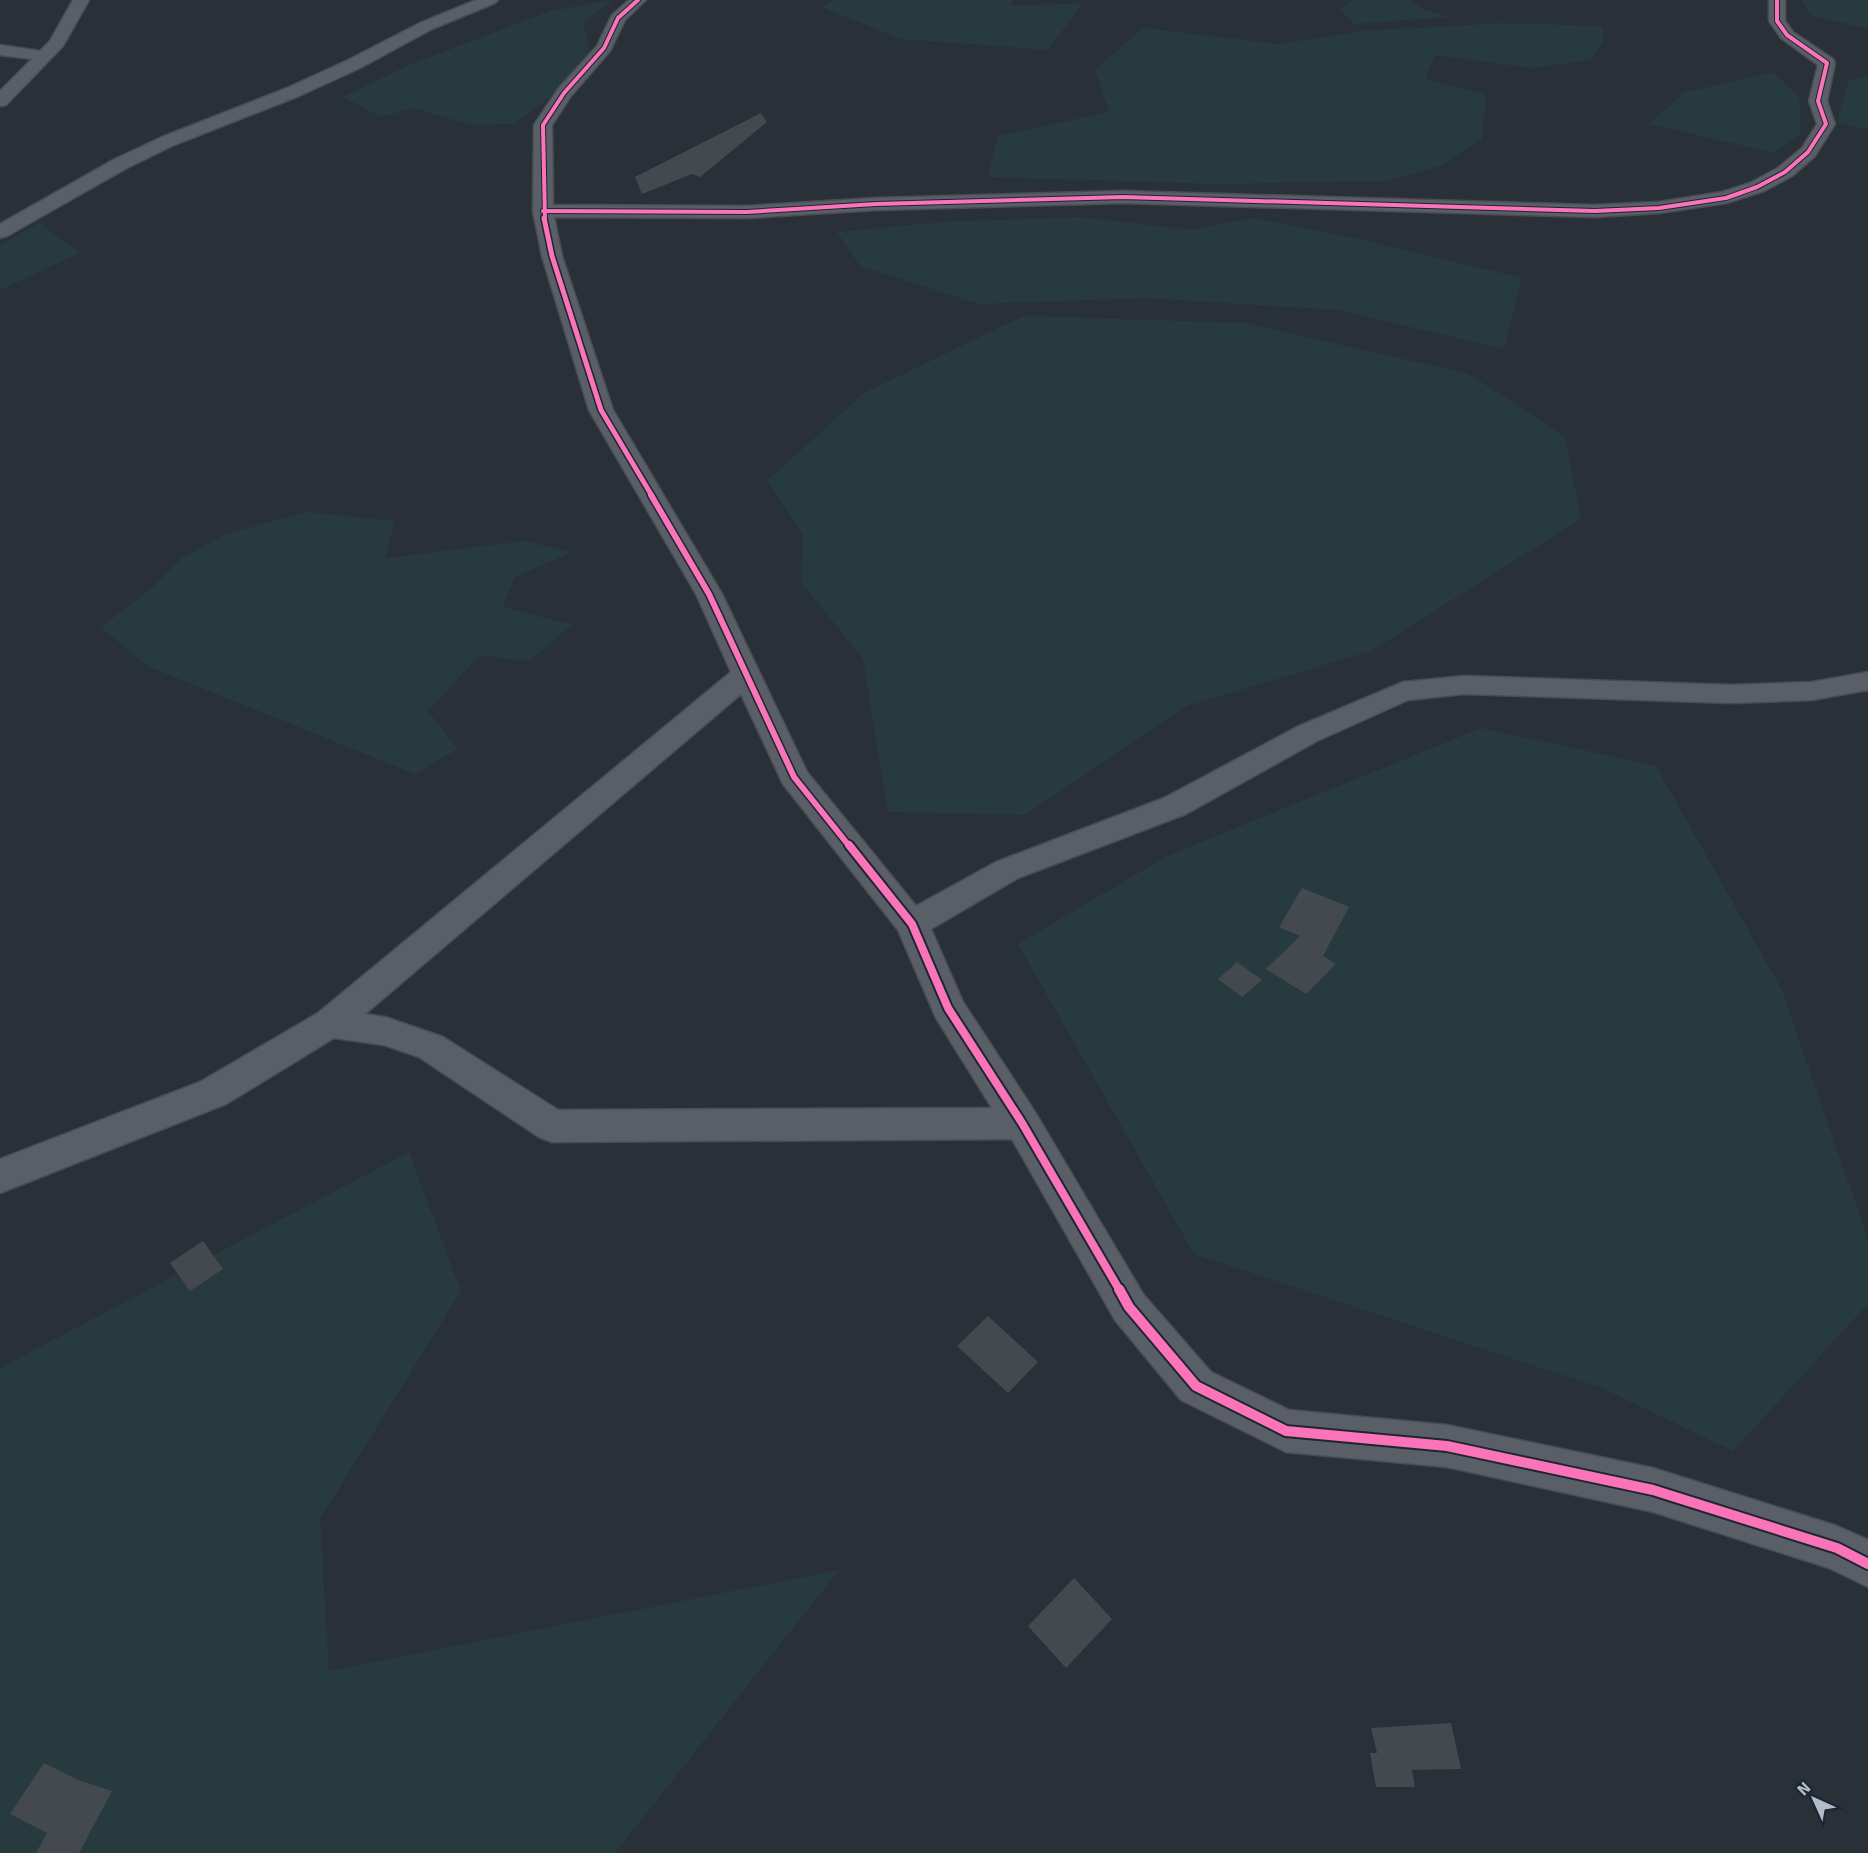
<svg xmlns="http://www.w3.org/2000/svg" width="1868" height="1853" viewBox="0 0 1868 1853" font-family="Signika,sans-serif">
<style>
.green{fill:#273a3e}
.building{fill:#444950}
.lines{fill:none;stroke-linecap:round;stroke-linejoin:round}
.minor-casing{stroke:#484c53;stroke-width:3}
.minor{fill:#5a5e66;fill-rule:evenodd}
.cycleway-far4-casing{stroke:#1d2633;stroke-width:6}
.cycleway-far3-casing{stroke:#1d2633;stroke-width:8}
.cycleway-far2-casing{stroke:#1d2633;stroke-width:9}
.cycleway-far1-casing{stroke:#1d2633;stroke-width:12}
.cycleway-casing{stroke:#1d2633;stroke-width:14}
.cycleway-far4{stroke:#fb73b8;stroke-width:4}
.cycleway-far3{stroke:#fb73b8;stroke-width:5}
.cycleway-far2{stroke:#fb73b8;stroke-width:6}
.cycleway-far1{stroke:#fb73b8;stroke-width:8}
.cycleway{stroke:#fb73b8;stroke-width:10}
</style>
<rect width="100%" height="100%" fill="#2a3038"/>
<g class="green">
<path d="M613,0L583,23L591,55L562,88L514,124L471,125L414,108L381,117L343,97L409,65L550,11Z"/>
<path d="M833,0H1013L1011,6L1083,3L1048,50L901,39L821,7Z"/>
<path d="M1352,0H1408L1421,8L1448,17L1354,24L1340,9Z"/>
<path d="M1802,0H1868V29L1810,15Z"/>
<path d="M1503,23L1603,26V42L1591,60L1531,68L1435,55L1425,79L1486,94L1482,139L1443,165L1387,181L1216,184L988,177L998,136L1109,112L1095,70L1143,28L1278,44L1363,31Z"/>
<path d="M1772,72L1799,96L1801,133L1774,153L1650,124L1683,93Z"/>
<path d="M1868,75V130L1837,122L1849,81Z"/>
<path d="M1082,217L1191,230L1253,218L1359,239L1522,278L1504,349L1338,310L1144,298L979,304L860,266L837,232L943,222Z"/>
<path d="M39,223L80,253L0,290V245Z"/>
<path d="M1023,316L1246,323L1469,374L1565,437L1581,519L1371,651L1187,706L1025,815L888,812L863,659L801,582L803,535L767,481L864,393Z"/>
<path d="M306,512L394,521L386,558L525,541L572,552L515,577L503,607L572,625L529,661L480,655L428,711L458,749L415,774L147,666L101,627L153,587L182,558L226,534Z"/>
<path d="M1481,728L1656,766L1781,988L1868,1239V1304L1733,1451L1602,1388L1194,1254L1018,944L1167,856Z"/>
<path d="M409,1152L461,1291L320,1519L329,1671L839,1570L615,1853H0V1368Z"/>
</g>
<g class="building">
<path d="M761,113L767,122L700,177L692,174L642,194L635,177Z"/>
<path d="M1302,888L1349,907L1323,956L1336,964L1306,994L1266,969L1300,936L1279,927Z"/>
<path d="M1237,962L1262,980L1242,997L1218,979Z"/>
<path d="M203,1241L223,1269L190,1291L170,1263Z"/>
<path d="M988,1316L1038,1362L1008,1393L957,1346Z"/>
<path d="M1074,1578L1112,1619L1066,1668L1028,1626Z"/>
<path d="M1451,1723L1461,1769L1412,1770L1415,1787H1376L1370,1753H1377L1371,1728Z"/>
<path d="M44,1763L78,1780L112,1791L79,1853H36L47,1833L10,1814Z"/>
</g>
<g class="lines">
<g class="minor-casing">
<g id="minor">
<path d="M73,0H89L63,46L6,105L0,106V91L32,59L0,55V45L40,51L50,41Z"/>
<path d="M476,0H498L495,3L432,29L360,68L299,96L174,145L127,168L7,236L0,238V224L113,160L162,137L287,88L348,60L420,23Z"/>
<path d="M629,0H646L625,20L610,51L571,96L552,125L553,205L747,206L876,198L1123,191L1595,205L1659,202L1722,192L1750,183L1778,168L1802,148L1817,124L1809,101L1818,65L1781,38L1769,21V0H1785V21L1793,32L1833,59L1835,63L1827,101L1835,124L1815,156L1792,176L1764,191L1726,203L1659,213L1595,217L1123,203L876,210L747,218L554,217L562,256L613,410L722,594L807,772L916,906L996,862L1164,798L1297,727L1403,682L1464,676L1732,685L1812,682L1868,672V690L1812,700L1732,703L1464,694L1408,700L1317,741L1186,814L1018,878L931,929L963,1002L1035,1112L1143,1294L1211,1372L1289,1410L1447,1425L1653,1468L1837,1526L1868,1540V1587L1829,1568L1653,1512L1447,1467L1286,1452L1181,1400L1115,1320L1012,1139L552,1142L539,1137L419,1057L384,1045L334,1038L226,1104L0,1193V1159L200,1082L318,1013L731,672L696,594L589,410L542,256L533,211L534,125L558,89L597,46L612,15ZM741,694L783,784L898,930L936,1018L992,1108L558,1110L443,1037L385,1017L365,1014Z"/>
</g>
</g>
<use href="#minor" class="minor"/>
<g class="cycleway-far4-casing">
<g id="cycleway-far4">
<path d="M543,211L747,212L876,204L1123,197L1595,211L1659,208L1726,198L1757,187L1785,172L1808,152L1826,124L1818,101L1827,63L1787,35L1777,21V0"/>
<path d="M545,219L543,125L564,93L604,48L618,18L638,0"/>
</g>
</g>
<g class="cycleway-far3-casing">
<path id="cycleway-far3" d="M544,218L552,256L601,410L652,496"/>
</g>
<g class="cycleway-far2-casing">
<path id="cycleway-far2" d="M651,495L709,594L794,777L850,847"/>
</g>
<g class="cycleway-far1-casing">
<path id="cycleway-far1" d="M849,845L912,924L948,1008L1022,1123L1120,1291"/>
</g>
<g class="cycleway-casing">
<path id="cycleway" d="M1119,1289L1129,1307L1196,1386L1286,1431L1447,1446L1653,1490L1837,1548L1868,1564"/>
</g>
<use href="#cycleway-far4" class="cycleway-far4"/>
<use href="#cycleway-far3" class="cycleway-far3"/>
<use href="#cycleway-far2" class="cycleway-far2"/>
<use href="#cycleway-far1" class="cycleway-far1"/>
<use href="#cycleway" class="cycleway"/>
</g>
<g transform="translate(1814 1799) rotate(315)" stroke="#1d2633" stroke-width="4.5" paint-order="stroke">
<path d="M0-4.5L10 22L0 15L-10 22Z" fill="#b4bcc9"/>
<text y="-9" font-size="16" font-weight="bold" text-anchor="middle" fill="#b4bcc9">N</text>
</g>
</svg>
